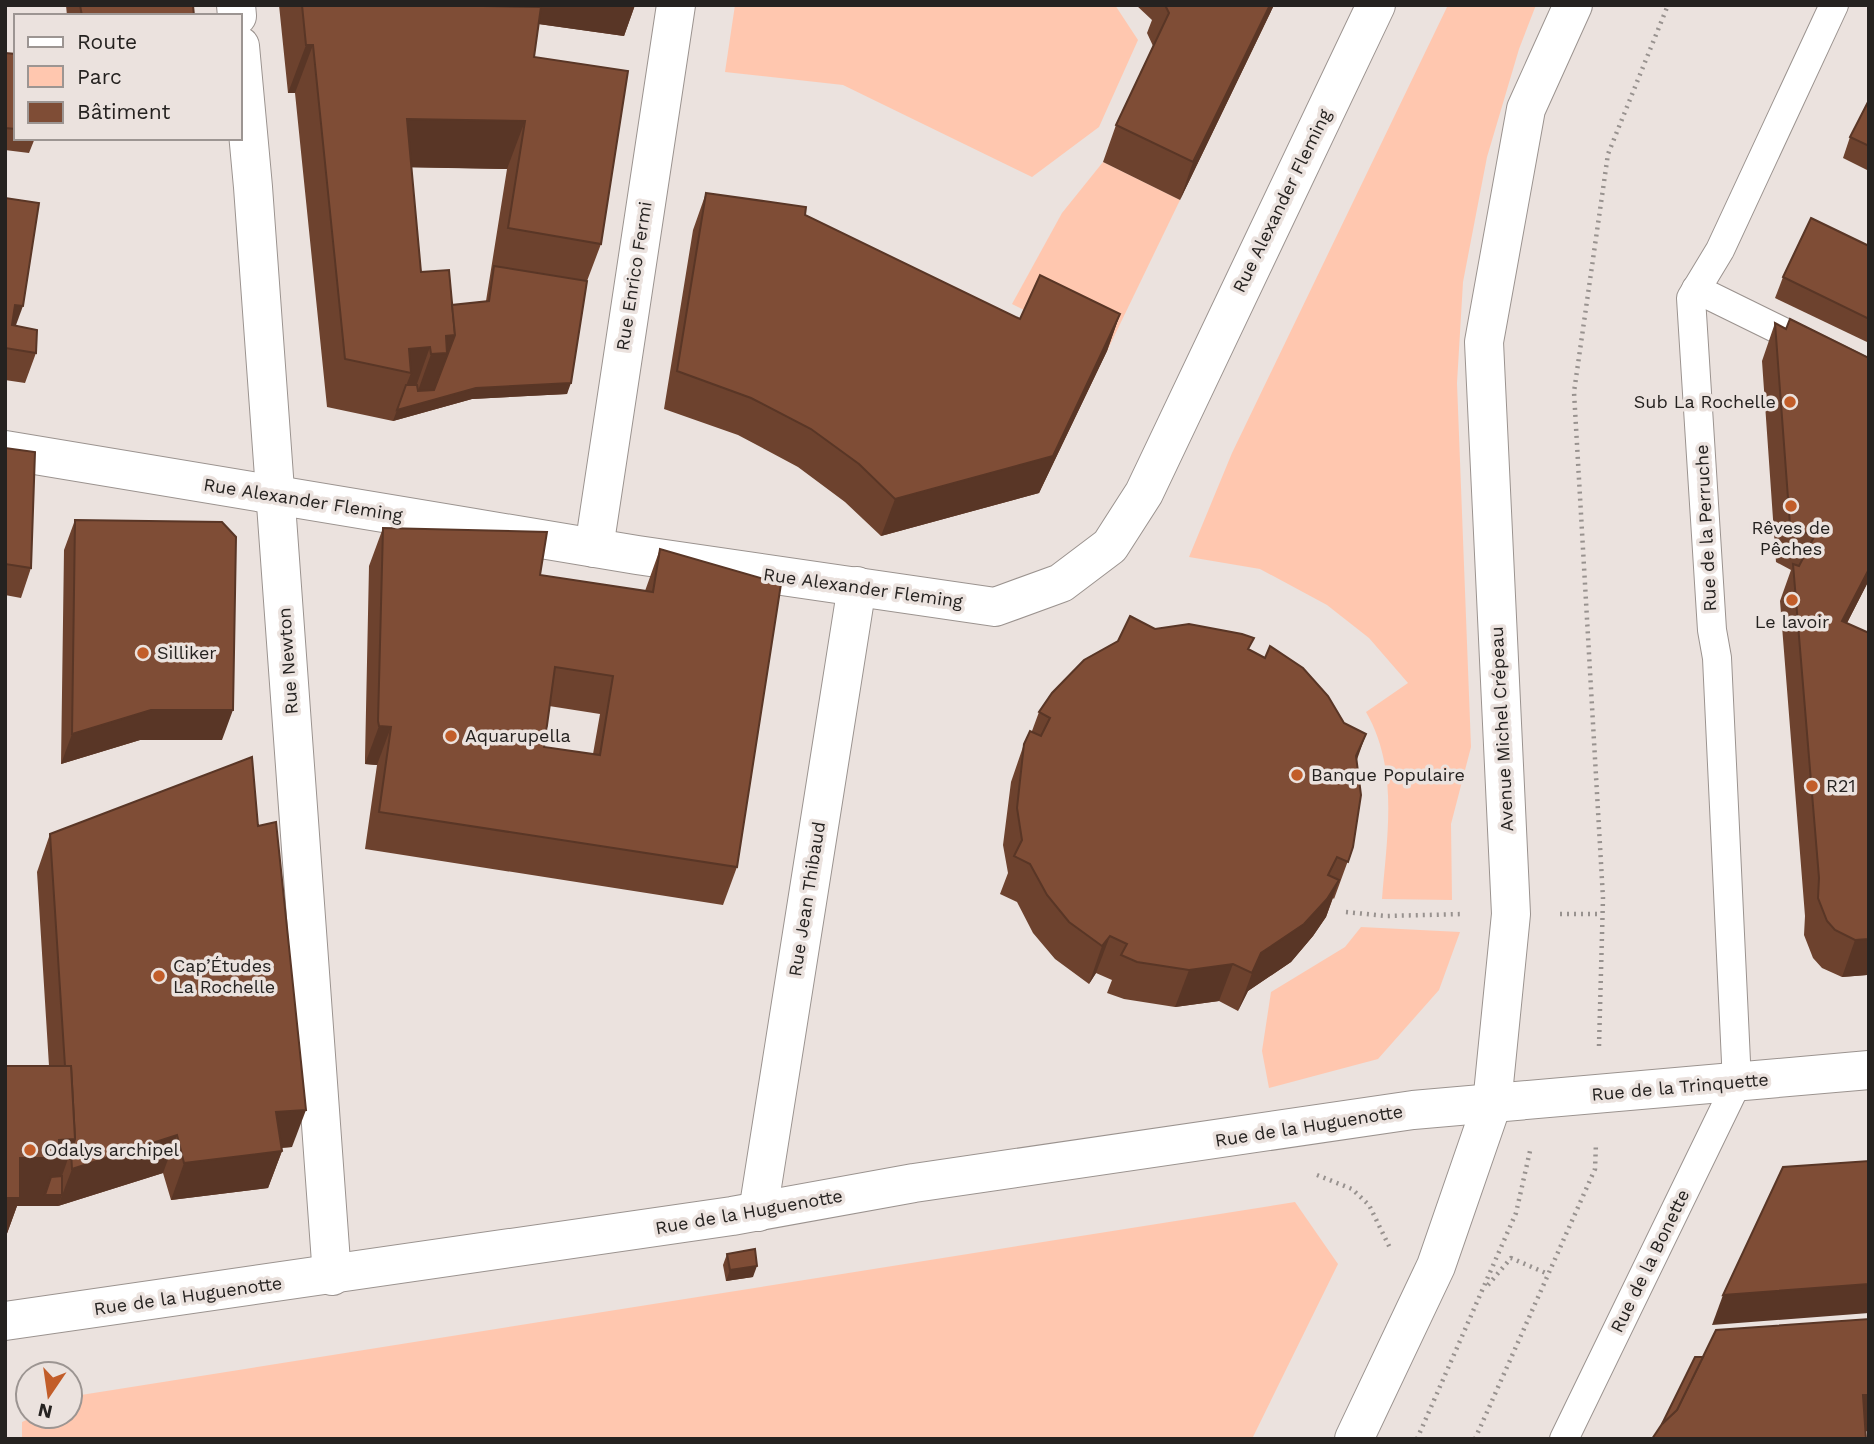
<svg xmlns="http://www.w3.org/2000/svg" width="1874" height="1444" viewBox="0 0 1874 1444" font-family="'Work Sans',sans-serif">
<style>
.green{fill:#ffc7af}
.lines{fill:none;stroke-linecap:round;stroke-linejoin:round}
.lane-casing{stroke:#9b938f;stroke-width:30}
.street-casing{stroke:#9b938f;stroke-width:40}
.secondary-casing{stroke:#9b938f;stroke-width:40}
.path{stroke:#98928f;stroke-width:4.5;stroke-dasharray:2 5;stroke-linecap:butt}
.lane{stroke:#fff;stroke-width:28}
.street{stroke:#fff;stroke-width:38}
.secondary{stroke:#fff;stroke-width:38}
.wall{fill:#6d422e;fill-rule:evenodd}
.shaded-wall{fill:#593626}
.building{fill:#7f4d36;stroke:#593626;stroke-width:2;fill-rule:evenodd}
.poi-dot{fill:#c25d29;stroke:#ebe2de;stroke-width:2.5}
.labels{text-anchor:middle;stroke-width:7;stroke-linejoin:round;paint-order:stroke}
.street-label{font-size:18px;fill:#252220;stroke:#ebe2de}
.poi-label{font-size:18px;fill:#252220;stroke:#ebe2de;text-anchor:start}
</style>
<rect width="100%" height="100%" fill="#ebe2de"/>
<g class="green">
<path d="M735,5H1115L1138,40L1099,127L1032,177L843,85L725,72Z"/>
<path d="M1448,5H1536L1519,49L1487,157L1463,282L1457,383L1471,747L1451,824L1452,900L1382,899C1387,836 1399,769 1366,712L1408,683L1369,638L1327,605L1260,569L1189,557L1232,453Z"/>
<path d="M1103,162L1180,200L1107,351L1012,304L1062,213Z"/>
<path d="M1361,927L1460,932L1439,990L1378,1059L1269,1088L1262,1051L1271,992L1345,947Z"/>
<path d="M1295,1202L1338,1264L1252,1439H22V1422L35,1416H70V1400L81,1395Z"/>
</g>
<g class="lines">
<g class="lane-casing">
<g id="lane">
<path d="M1696,289L1869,374"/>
<path d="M1564,1439L1737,1083L1717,658L1712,630L1691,298L1720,250L1834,5"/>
</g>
</g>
<g class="street-casing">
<g id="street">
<path d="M236,5L237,16"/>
<path d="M240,46L253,187L332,1276"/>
<path d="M5,450L637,555L995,607L1061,583L1110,546L1144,493L1376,5"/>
<path d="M594,548L676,5"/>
<path d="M758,1212L857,586"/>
<path d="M5,1321L732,1216L914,1183L1413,1110L1869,1070"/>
</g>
</g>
<g class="secondary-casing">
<path id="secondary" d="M1354,1439L1436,1266L1492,1104L1511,914L1484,342L1526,109L1573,5"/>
</g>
<g class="path">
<path d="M1346,912L1386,916L1464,914"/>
<path d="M1560,914H1602"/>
<path d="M1599,1046L1603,898L1574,392L1608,154L1668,5"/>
<path d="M1317,1175L1352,1189L1369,1205L1390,1248"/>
<path d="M1488,1285L1511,1258L1548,1274"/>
<path d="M1417,1439L1516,1213L1530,1151"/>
<path d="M1475,1439L1595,1169L1596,1143"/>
</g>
<use href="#lane" class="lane"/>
<use href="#street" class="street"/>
<use href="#secondary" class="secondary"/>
</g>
<g class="wall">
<path d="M66,5H193L194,16H67Z"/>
<path d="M279,5H428L533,7L534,5H635L624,36L539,24L534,57L601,244L587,281L567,394L472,399L393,421L327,407L295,93H288ZM411,167L507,169L486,301L452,305L421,272Z"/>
<path d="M1136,5H1274L1180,200L1103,162L1116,125L1153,46L1147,33L1152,20Z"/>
<path d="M5,53L16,54V138H35L29,153L5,150Z"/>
<path d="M1869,100V171L1843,158L1850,137Z"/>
<path d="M706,193L805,215L1020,319L1120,314L1107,351L1039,493L881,536L845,502L798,467L738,435L664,409L693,230Z"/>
<path d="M5,198L15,326L36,353L25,383L5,380Z"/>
<path d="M1869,246V343L1775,298L1783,277Z"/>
<path d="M1775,323L1786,329L1869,358V580L1847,623L1869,633V974L1867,975L1842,977L1822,968L1813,958L1804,935L1805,916L1780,601L1791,570L1776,562L1762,361Z"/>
<path d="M5,448L31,568L21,598L5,595Z"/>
<path d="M75,520L222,740H140L61,764L64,550Z"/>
<path d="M383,528L540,575L645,591L660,549L737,867L723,905L365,849L377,765L365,764V758L369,566ZM549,706L600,714L593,754L544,747Z"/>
<path d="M1155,629L1249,650L1356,761L1353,847L1334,899L1333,898L1326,917L1313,936L1291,962L1248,991L1238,1011L1219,1001L1175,1007L1124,999L1107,993L1112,980L1096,973L1089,984L1055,959L1033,933L1017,902L1000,894L1008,873L1003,845L1011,782L1024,744L1032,731L1039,712Z"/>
<path d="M258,826L292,1147L281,1148L282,1151L268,1188L171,1200L163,1173L58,1206H17L5,1239V1066H49L37,872L50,834Z"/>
<path d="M727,1254L753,1277L726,1281L723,1265Z"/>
</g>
<g class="shaded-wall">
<path d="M538,5H635L624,36L531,23Z"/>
<path d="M1270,5H1274L1180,200L1193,162Z"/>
<path d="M306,45H313L295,93H288Z"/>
<path d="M407,119L525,121L507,169L389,167Z"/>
<path d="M15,305L23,306L12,336H5Z"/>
<path d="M1120,314L1107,351L1039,493L881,536L895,499Z"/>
<path d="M455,335L476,388L571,383L567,394L472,399L393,421L397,410L414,402L431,354L446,336Z"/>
<path d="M430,347L413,395L402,396L411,373L409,349Z"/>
<path d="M1869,569V580L1829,658L1842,621Z"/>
<path d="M151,710H233L222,740H140L61,764L72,734Z"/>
<path d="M379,726L391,727L377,765L365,764Z"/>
<path d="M1366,734L1353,771L1356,756Z"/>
<path d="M1339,880L1326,917L1313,936L1291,962L1248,991L1238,1011L1252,973L1261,953Z"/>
<path d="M1110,936L1096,973L1089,984L1102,946Z"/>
<path d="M1869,939V974L1867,975L1842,977L1855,940Z"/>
<path d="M1233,964L1219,1001L1175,1007L1189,970Z"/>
<path d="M306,1110L292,1147L263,1149L276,1112Z"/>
<path d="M177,1135L163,1173L58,1206L72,1169Z"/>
<path d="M75,1139L58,1187L62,1195L58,1206H17L5,1239V1198L20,1158L59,1140Z"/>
<path d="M282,1151L268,1188L171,1200L184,1163Z"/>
<path d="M757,1266L753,1277L726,1281L730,1270Z"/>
<path d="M1869,1284V1313L1712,1325L1723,1295Z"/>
<path d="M1863,1395H1869V1431L1850,1433Z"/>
</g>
<g class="building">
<path d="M80,5H193L194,16H82Z"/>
<path d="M302,5H428L541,7L534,57L628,71L601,244L508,228L525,121L407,119L421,272L449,270L455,335L446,336L447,353L431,354L430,347L409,349L411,373L345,359L313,45H306Z"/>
<path d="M1165,5H1270L1193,162L1116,125L1169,13Z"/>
<path d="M5,53L16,54V129L5,128Z"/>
<path d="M1869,100V146L1850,137Z"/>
<path d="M706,193L806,207L805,215L1020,319L1040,275L1120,314L1053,456L895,499L859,464L811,429L751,398L677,371Z"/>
<path d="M5,198L39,203L23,306L15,305L12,325L37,330L36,353L5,348Z"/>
<path d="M1811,218L1869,246V319L1783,277Z"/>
<path d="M494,266L587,281L571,383L476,388L397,410L406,385H417L418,391L434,390L455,335L452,305L489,301Z"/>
<path d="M1790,319L1869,358V569L1842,621L1869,633V939L1855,940L1835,930L1827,921L1818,898L1819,878L1793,564L1799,566L1814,537L1790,525L1775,323L1786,329Z"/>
<path d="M5,448L35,452L31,568L5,564Z"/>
<path d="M75,520L222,522L236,537L233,710H151L72,734Z"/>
<path d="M383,528L547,532L540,575L653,592L660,549L781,584L737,867L379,812L391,727L379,726L378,721ZM555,667L613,676L600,755L544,747Z"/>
<path d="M1130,616L1155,629L1189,624L1242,634L1254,638L1248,649L1265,658L1270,646L1303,668L1328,696L1344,723L1366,734L1356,756L1361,795L1353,847L1348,862L1337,857L1328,875L1339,880L1327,899L1304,924L1261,953L1252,973L1233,964L1189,970L1137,962L1121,955L1127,944L1110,936L1102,946L1069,922L1047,895L1030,864L1014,856L1022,840L1017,808L1024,744L1030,731L1041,736L1050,718L1039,712L1052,693L1084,660L1118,641Z"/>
<path d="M252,757L258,826L276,822L306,1110L276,1112L282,1151L184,1163L177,1135L72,1169L71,1151L75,1139L71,1066H65L50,834Z"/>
<path d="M5,1066H71L75,1139L59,1140V1158H20V1198H5Z"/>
<path d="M1869,1161V1284L1723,1295L1783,1167Z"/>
<path d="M62,1176V1195H45L51,1177Z"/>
<path d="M755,1249L757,1266L730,1270L727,1254Z"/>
<path d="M1869,1319V1395H1863L1866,1439H1652L1662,1424L1677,1410L1716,1330Z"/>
<path d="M1695,1357H1703L1677,1410L1662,1424Z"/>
</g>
<g class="poi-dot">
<circle cx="1790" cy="402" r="7"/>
<circle cx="1791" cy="506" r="7"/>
<circle cx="1792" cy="600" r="7"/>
<circle cx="143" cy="653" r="7"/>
<circle cx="451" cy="736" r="7"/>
<circle cx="1297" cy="775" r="7"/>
<circle cx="1812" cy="786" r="7"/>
<circle cx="159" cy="976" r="7"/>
<circle cx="30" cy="1150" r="7"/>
</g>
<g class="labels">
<g class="street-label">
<text transform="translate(1282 201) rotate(-64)" y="6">Rue Alexander Fleming</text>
<text transform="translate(634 276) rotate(-81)" y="6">Rue Enrico Fermi</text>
<text transform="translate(303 500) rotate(9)" y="6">Rue Alexander Fleming</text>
<text transform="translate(1706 528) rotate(-93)" y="6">Rue de la Perruche</text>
<text transform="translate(863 588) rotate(8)" y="6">Rue Alexander Fleming</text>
<text transform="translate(288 661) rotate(-94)" y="6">Rue Newton</text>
<text transform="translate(1502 729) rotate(-93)" y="6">Avenue Michel Crépeau</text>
<text transform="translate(807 899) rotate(-81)" y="6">Rue Jean Thibaud</text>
<text transform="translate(1680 1087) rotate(-5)" y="6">Rue de la Trinquette</text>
<text transform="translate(1309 1126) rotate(-9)" y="6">Rue de la Huguenotte</text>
<text transform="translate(749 1212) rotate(-10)" y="6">Rue de la Huguenotte</text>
<text transform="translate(1650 1261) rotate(-64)" y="6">Rue de la Bonette</text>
<text transform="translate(188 1296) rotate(-8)" y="6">Rue de la Huguenotte</text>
</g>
<g class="poi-label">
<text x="1776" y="408" text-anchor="end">Sub La Rochelle</text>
<text x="1791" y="534" text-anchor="middle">Rêves de<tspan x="1791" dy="21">Pêches</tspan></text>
<text x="1792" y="628" text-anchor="middle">Le lavoir</text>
<text x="157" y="659">Silliker</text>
<text x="465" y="742">Aquarupella</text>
<text x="1311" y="781">Banque Populaire</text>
<text x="1826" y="792">R21</text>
<text x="173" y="972">Cap’Études<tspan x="173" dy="21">La Rochelle</tspan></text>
<text x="44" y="1156">Odalys archipel</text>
</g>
</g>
<rect width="1874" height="1444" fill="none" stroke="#252220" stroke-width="14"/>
<rect x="14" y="14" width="228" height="126" fill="#ebe2de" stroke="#9c9592" stroke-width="2"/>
<rect x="28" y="37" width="35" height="10" fill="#ffffff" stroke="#9c9592" stroke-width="2"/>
<text x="77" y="49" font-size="21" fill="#252220">Route</text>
<rect x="28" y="66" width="35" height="21" fill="#ffc7af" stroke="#9c9592" stroke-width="2"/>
<text x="77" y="84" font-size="21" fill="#252220">Parc</text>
<rect x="28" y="102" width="35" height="21" fill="#7f4d36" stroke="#9c9592" stroke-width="2"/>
<text x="77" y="119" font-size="21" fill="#252220">Bâtiment</text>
<g transform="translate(49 1395) rotate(193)"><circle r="33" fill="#ebe2de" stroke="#9c9592" stroke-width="2"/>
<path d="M0-5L12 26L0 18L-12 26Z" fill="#c25d29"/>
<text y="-10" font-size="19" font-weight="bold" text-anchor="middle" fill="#252220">N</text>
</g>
</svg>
